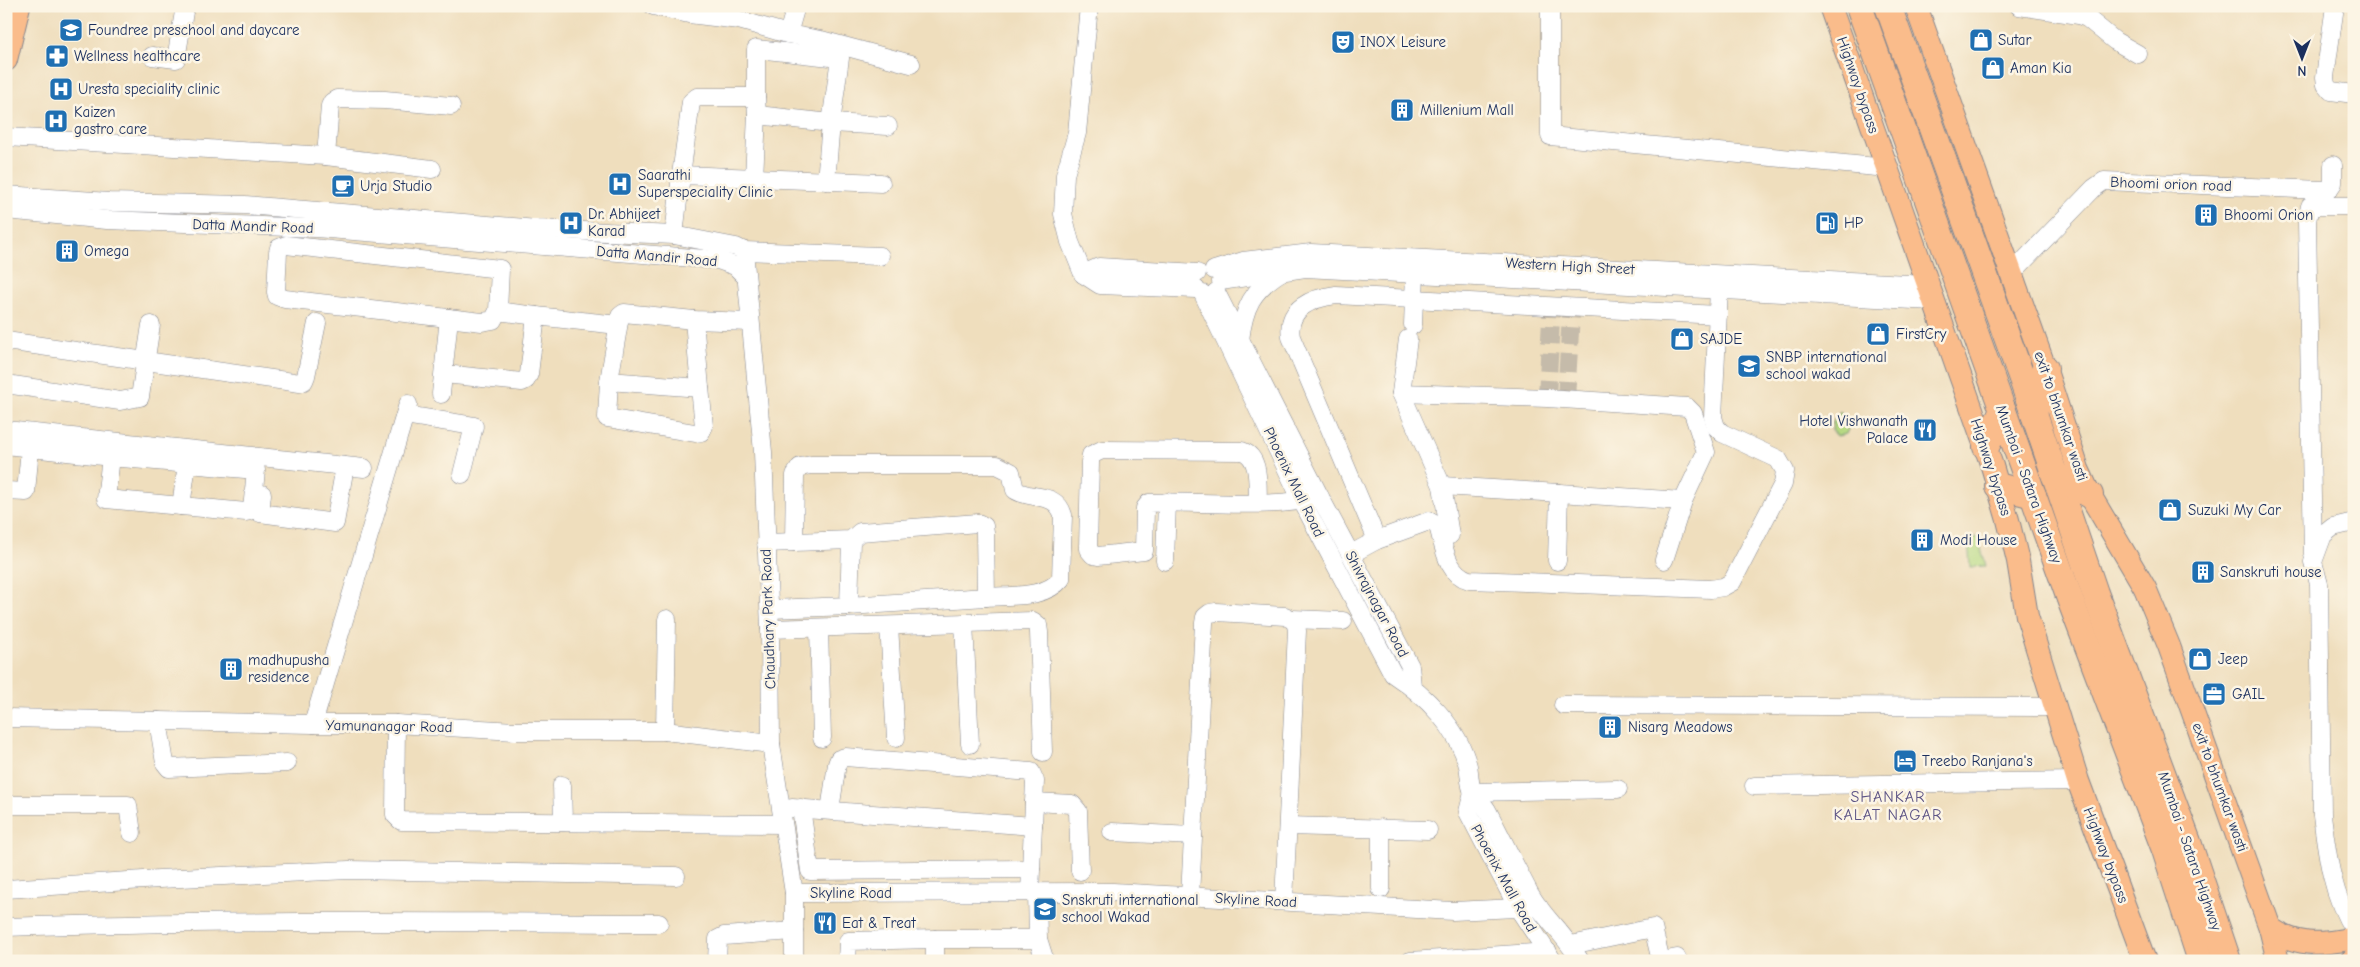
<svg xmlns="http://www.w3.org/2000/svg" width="2360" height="967" viewBox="0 0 2360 967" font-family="'Comic Neue',sans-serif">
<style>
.green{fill:#b6d981;stroke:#688470}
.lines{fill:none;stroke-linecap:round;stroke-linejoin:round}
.minor-tunnel{stroke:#c5bbaa;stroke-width:18;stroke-dasharray:18 9;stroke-linecap:butt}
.minor-casing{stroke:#85868e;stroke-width:19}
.major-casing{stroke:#85868e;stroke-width:24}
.highway-casing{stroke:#85868e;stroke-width:28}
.minor{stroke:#fff;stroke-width:18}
.major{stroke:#fabc8b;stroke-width:22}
.highway{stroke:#fabc8b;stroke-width:26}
.labels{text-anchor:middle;stroke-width:5;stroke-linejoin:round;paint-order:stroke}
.poi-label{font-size:15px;fill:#1b2f5e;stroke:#fcf5e5;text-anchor:start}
.street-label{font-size:15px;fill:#1b2f5e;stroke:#fcf5e5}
.neighbourhood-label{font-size:16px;letter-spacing:1px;fill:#5e5586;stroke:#fcf5e5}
</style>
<rect width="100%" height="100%" fill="#fcf5e5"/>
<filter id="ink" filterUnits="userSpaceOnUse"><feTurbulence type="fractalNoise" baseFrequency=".02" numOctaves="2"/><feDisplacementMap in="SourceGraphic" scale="10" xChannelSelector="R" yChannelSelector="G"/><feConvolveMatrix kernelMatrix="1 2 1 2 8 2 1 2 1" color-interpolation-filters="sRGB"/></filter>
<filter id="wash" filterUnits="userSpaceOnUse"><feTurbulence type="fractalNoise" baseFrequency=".0096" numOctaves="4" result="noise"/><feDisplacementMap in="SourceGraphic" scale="20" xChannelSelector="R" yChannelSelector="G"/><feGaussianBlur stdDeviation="1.12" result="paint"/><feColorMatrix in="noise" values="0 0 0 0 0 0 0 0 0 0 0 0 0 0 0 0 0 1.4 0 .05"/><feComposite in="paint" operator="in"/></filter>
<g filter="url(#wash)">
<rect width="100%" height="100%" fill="#efdebd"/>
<g class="green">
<path d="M1840,412L1845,417L1849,427L1846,434L1837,436L1832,430L1833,422Z"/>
<path d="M1978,537L1986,566L1970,567L1968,539Z"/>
</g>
</g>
<g filter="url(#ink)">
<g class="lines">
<g class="minor-tunnel">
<path d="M1547,398L1553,280"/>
<path d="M1566,399L1573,281"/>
</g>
<g class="minor-casing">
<g id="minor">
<path d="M653,6L689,14L739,20L788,34L821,40L911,64"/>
<path d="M2019,6L2079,15L2087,18L2115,41L2138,54"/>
<path d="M2335,6L2325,77L2326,85L2331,91L2354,94"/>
<path d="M1550,10V136L1887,168"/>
<path d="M788,34L796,6"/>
<path d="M152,56L176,59L185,6"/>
<path d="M756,97V49L840,58L831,123L757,115"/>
<path d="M6,137L326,156L432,169"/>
<path d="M326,156L330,106L332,102L337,99L385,100L451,106"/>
<path d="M681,175L691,102L697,97H756L757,115L754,178"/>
<path d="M826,181L831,123L888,126"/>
<path d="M6,195L109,202L245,205L537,229L674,235L736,247L744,251L763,452L770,629L771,744L794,893V961"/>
<path d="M6,210L107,220L316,228L718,260L735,266L746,277"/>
<path d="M674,235L681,175L881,183"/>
<path d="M744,251L880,256"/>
<path d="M1214,270L1243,261L1311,253L1927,285"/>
<path d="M1083,274L1070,242L1063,214L1065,175L1077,133L1089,6"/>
<path d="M2011,274L2094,188L2104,181L2322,190L2329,189L2333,183V165"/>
<path d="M1221,281L1305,268L1933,301"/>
<path d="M1196,289L1100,285L1083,274L1099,267L1197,273"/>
<path d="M1216,292L1320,497L1410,666L1412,686"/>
<path d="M1203,294L1302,501L1393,674C1425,695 1458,727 1468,766C1470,774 1469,785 1473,792C1476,799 1483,803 1487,810C1502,838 1515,866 1530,894C1544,919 1567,936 1580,961"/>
<path d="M498,311L500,269L286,245L279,248L278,252L276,292L277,296L285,299L482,322L493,320L498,311L536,316"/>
<path d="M694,320L700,388"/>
<path d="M1413,325L1415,273"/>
<path d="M1408,339L1401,393L1442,486L1450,535"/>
<path d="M1240,340C1244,307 1252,290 1281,272"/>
<path d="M6,341L300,383L304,381L306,376L317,323"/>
<path d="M444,374L522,382L526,380L529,374L536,316L618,325"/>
<path d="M609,381L607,418L695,433L701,432L704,426L700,388L609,381L620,316L624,313L694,320L750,322"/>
<path d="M6,384L120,401L140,397L151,325"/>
<path d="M1401,393L1547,398L1687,407L1693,413L1706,452L1683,501L1664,560"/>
<path d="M441,394L449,318"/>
<path d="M405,415L474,426L462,474"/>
<path d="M6,430L364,468"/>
<path d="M6,445L111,457L113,446"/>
<path d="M111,457L256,470L252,510L246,512L106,499Z"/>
<path d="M1442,486L1559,493L1557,561"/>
<path d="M6,491L26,492L30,448"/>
<path d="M1559,493L1683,501"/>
<path d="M262,494L260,513L335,523L345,466"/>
<path d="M1258,502C1257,486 1261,457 1242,451L1102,450L1091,455L1090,462L1088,549L1093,555L1098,556L1144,551L1145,508L1149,503C1203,500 1269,510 1320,497"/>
<path d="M181,506L187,464"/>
<path d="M2354,522L2333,527L2323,535L2313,562L2319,584L2322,815C2327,854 2332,896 2354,930"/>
<path d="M1377,540L1291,337C1286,308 1312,298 1336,295L1718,315"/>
<path d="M794,542L795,475L800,467L811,465H997L1011,472L1015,490C1032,501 1056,491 1063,515L1061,579C1045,599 1010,595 986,597"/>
<path d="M766,543L851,540L860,532L978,523L984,526L985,532L986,597L849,606L770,609"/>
<path d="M1351,554L1377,540L1429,521L1438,526C1444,546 1446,573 1469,580L1711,589L1723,587L1732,582L1783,484L1785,471L1778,459L1722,433L1716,427L1713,417L1719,289"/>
<path d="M2313,554L2307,221L2310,206H2354"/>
<path d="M1165,561L1167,502"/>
<path d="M849,606L851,540"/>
<path d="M1292,619L1343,621"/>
<path d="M964,623L970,744"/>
<path d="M889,626L896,738"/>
<path d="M819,628L822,738"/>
<path d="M770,629L1033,621L1038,625L1039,632L1043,752"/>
<path d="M1563,705L2055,707"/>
<path d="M6,718L313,724H396L515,731H665L771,744"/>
<path d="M158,721L165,763L169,768L287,763"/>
<path d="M313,724L408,404"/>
<path d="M396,724L395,815L401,821L783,824"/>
<path d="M665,731L667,619"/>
<path d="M562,785L563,822"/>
<path d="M1754,786L2078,781"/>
<path d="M1473,792L1468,812L1518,908L1553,961"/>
<path d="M1473,792L1618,789"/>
<path d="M1034,802L1072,804L1078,811L1080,871"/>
<path d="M6,805H128L132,833"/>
<path d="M792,808L1033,826"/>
<path d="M801,808L810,871L1031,869"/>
<path d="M830,810L837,764L839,759L845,757L1031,772L1035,781L1030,892"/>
<path d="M1288,826L1428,830"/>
<path d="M1381,828V889"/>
<path d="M1112,832L1193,836"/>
<path d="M6,889L159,879L349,870L676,876"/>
<path d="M1037,892L1038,939L1045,961"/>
<path d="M794,893L1113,892L1453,911L1539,907"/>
<path d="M1190,896L1204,623L1205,617L1210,613L1216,612L1285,616C1294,620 1296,622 1297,631L1284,901"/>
<path d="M6,927C224,920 442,922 659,923"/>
<path d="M935,939H1038"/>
<path d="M1571,945L1653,928L1661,961"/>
<path d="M717,961L718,939L724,936L794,931"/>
<path d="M847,961L848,941L935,939V961"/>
<path d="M1410,961L1548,952"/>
<path d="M1662,961L1677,958L1678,961"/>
</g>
</g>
<g class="major-casing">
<g id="major">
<path d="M1830,6L1992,466L2008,520L2018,561L2027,616L2035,642L2078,781L2145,961"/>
<path d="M1916,6L2045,368L2078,469L2090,495L2145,588L2169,646L2270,928L2278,961"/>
<path d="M6,60L19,6"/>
<path d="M2270,928C2295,946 2319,945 2349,939"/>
<path d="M2351,961L2354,958"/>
</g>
</g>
<g class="highway-casing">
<g id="highway">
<path d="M1859,6L2071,602L2165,850L2201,961"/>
<path d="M1888,6L2021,376L2095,593L2188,842L2228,961"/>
<path d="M2034,414L2045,368"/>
<path d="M1986,447L2003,410"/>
<path d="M2054,474L2090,495"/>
<path d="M1998,486L2033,495"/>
</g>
</g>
<use href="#minor" class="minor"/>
<use href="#major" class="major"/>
<use href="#highway" class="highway"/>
</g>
</g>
<defs>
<g id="school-square" transform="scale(1.25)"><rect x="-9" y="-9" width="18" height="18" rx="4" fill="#1f6fb2" stroke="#fcf5e5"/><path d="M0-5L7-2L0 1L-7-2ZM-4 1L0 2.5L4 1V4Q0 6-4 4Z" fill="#fff"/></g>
<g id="shop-square" transform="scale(1.25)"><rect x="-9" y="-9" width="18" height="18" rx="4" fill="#1f6fb2" stroke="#fcf5e5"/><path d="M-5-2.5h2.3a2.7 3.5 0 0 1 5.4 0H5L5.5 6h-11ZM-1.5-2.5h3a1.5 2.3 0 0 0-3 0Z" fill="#fff"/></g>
<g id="theatre-square" transform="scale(1.25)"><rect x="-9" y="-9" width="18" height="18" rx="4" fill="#1f6fb2" stroke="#fcf5e5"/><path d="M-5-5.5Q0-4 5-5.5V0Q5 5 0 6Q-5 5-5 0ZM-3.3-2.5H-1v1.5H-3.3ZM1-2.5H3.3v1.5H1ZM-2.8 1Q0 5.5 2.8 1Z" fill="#fff"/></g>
<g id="pharmacy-square" transform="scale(1.25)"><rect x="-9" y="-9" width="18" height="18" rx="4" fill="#1f6fb2" stroke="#fcf5e5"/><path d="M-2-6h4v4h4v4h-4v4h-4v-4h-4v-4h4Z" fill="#fff"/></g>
<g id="hospital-square" transform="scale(1.25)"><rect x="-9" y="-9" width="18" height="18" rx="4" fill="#1f6fb2" stroke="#fcf5e5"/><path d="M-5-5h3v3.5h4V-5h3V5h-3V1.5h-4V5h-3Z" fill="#fff"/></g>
<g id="building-square" transform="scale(1.25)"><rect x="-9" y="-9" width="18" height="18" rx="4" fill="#1f6fb2" stroke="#fcf5e5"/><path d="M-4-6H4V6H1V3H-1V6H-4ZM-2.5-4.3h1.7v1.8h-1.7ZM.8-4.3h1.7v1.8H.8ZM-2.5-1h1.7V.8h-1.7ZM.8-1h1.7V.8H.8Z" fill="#fff"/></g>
<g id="cafe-square" transform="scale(1.25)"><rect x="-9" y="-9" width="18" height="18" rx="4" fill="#1f6fb2" stroke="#fcf5e5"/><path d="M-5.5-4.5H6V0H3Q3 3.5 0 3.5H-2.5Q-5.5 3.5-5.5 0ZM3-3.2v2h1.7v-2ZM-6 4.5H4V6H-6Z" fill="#fff"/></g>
<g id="fuel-square" transform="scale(1.25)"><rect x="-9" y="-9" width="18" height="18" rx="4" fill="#1f6fb2" stroke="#fcf5e5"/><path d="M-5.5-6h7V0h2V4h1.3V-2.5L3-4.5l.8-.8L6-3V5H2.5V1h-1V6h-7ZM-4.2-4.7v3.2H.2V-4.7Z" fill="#fff"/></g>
<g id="restaurant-square" transform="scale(1.25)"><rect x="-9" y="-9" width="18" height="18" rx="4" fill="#1f6fb2" stroke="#fcf5e5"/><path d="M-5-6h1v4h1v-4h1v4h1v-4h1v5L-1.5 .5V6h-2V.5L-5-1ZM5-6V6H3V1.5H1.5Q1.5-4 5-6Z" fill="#fff"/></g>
<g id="office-square" transform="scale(1.25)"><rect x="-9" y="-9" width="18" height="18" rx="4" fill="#1f6fb2" stroke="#fcf5e5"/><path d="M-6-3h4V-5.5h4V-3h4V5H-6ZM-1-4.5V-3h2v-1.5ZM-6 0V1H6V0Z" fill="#fff"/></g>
<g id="hotel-square" transform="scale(1.25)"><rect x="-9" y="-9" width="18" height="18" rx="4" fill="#1f6fb2" stroke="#fcf5e5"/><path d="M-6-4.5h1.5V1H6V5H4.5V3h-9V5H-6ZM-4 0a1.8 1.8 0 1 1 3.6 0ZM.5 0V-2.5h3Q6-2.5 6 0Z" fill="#fff"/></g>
</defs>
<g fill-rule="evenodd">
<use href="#school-square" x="71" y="30"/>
<use href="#shop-square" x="1981" y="40"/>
<use href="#theatre-square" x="1343" y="42"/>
<use href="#pharmacy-square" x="57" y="56"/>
<use href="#shop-square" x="1993" y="68"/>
<use href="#hospital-square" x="61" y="89"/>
<use href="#building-square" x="1402" y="110"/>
<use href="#hospital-square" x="56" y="121"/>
<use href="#hospital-square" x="620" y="184"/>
<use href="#cafe-square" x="343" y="186"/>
<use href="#building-square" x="2206" y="215"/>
<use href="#hospital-square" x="571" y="223"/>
<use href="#fuel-square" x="1827" y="223"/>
<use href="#building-square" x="67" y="251"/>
<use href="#shop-square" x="1878" y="334"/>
<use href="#shop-square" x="1682" y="339"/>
<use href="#school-square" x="1749" y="366"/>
<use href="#restaurant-square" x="1925" y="430"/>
<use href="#shop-square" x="2170" y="510"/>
<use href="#building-square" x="1922" y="540"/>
<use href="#building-square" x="2203" y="572"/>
<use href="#shop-square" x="2200" y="659"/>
<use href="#building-square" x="231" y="669"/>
<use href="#office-square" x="2214" y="694"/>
<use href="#building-square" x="1610" y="727"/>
<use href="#hotel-square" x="1905" y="761"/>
<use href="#school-square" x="1045" y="909"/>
<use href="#restaurant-square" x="825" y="923"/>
</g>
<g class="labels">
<g class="poi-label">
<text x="88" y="35">Foundree preschool and daycare</text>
<text x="1998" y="45">Sutar</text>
<text x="1360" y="47">INOX Leisure</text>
<text x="74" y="61">Wellness healthcare</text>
<text x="2010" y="73">Aman Kia</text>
<text x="78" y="94">Uresta speciality clinic</text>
<text x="1420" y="115">Millenium Mall</text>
<text x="74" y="117">Kaizen<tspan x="74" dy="17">gastro care</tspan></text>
<text x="638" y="180">Saarathi<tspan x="638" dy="17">Superspeciality Clinic</tspan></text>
<text x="360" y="191">Urja Studio</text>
<text x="588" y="219">Dr. Abhijeet<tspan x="588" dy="17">Karad</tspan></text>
<text x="2224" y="220">Bhoomi Orion</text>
<text x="1844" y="228">HP</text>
<text x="84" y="256">Omega</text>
<text x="1896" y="339">FirstCry</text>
<text x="1700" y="344">SAJDE</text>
<text x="1766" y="362">SNBP international<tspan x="1766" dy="17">school wakad</tspan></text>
<text x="1908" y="426" text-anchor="end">Hotel Vishwanath<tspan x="1908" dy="17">Palace</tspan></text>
<text x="2188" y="515">Suzuki My Car</text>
<text x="1940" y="545">Modi House</text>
<text x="2220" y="577">Sanskruti house</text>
<text x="2218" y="664">Jeep</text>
<text x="248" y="665">madhupusha<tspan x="248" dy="17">residence</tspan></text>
<text x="2232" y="699">GAIL</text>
<text x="1628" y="732">Nisarg Meadows</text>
<text x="1922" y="766">Treebo Ranjana's</text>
<text x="1062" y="905">Snskruti international<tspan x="1062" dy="17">school Wakad</tspan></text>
<text x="842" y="928">Eat &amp; Treat</text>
</g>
<g class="street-label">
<text transform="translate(1858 85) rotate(71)" y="5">Highway bypass</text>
<text transform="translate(2171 184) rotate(2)" y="5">Bhoomi orion road</text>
<text transform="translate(253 226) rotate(2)" y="5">Datta Mandir Road</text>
<text transform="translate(657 256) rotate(5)" y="5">Datta Mandir Road</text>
<text transform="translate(1570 266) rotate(3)" y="5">Western High Street</text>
<text transform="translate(2061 416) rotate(71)" y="5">exit to bhumkar wasti</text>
<text transform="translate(1991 467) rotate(72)" y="5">Highway bypass</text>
<text transform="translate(1294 482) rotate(64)" y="5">Phoenix Mall Road</text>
<text transform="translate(2029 484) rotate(70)" y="5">Mumbai - Satara Highway</text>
<text transform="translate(1377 604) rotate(62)" y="5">Shivrajnagar Road</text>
<text transform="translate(768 619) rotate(-92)" y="5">Chaudhary Park Road</text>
<text transform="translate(389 726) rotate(1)" y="5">Yamunanagar Road</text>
<text transform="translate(2220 787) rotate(70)" y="5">exit to bhumkar wasti</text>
<text transform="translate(2190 851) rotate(71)" y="5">Mumbai - Satara Highway</text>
<text transform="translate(2106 855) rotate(69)" y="5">Highway bypass</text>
<text transform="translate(1504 878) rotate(61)" y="5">Phoenix Mall Road</text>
<text x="851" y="898">Skyline Road</text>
<text transform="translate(1256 900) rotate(3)" y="5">Skyline Road</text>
</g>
<g class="neighbourhood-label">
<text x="1888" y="802">SHANKAR<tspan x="1888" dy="18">KALAT NAGAR</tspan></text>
</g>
</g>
<rect width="2360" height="967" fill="none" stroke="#fcf5e5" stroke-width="25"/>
<g transform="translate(2302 58) rotate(180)" stroke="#fcf5e5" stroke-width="4" paint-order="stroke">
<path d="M0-4L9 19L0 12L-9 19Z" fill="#1b2f5e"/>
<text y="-8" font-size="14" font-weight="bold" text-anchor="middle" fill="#1b2f5e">N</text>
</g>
</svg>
